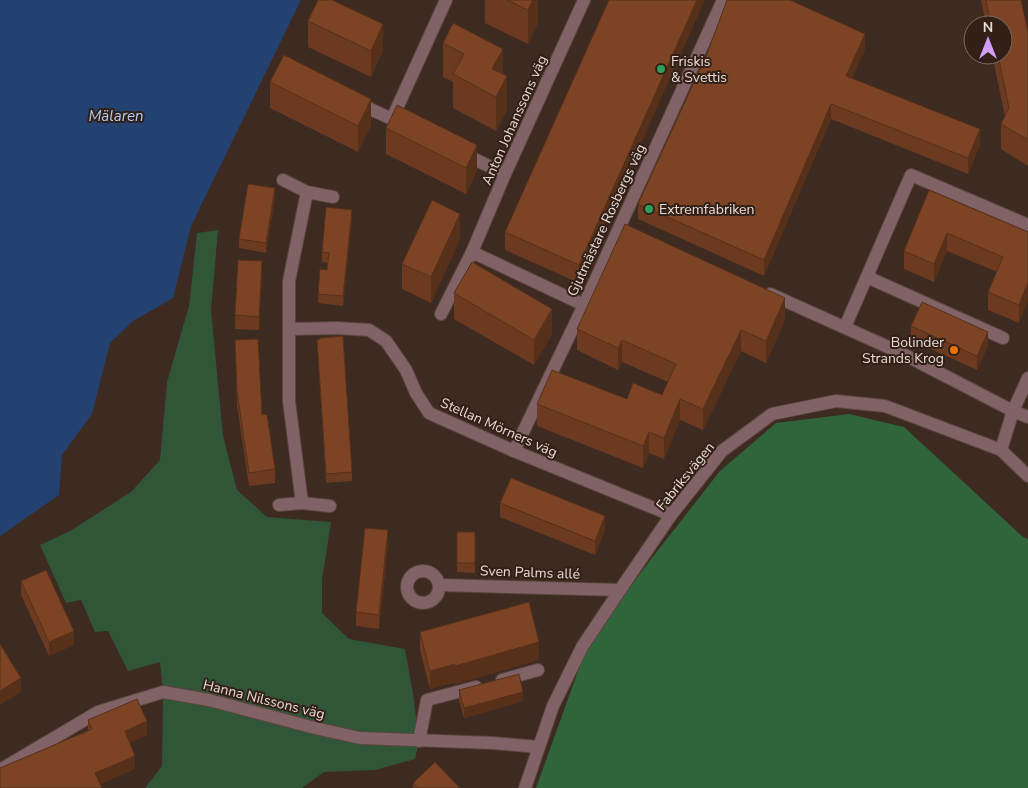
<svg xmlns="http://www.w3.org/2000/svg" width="1028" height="788" viewBox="0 0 1028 788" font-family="'Nunito Sans',sans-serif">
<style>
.green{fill:#315537}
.forest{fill:#30653b}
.water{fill:#234272}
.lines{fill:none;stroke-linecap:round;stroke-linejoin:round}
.minor-casing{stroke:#59463d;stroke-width:14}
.tertiary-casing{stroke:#59463d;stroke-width:14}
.minor{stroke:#816267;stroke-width:12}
.tertiary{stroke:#816267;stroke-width:12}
.wall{fill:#6b3a20}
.shaded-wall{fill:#57301a}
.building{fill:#7c4425;stroke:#57301a}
.leisure-dot{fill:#2e9e5b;stroke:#322017;stroke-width:2}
.food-dot{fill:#e8710a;stroke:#322017;stroke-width:2}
.labels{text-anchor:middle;stroke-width:4;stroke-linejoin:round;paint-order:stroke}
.poi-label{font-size:14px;fill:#e9dcd6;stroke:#322017;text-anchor:start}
.street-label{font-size:14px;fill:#e9dcd6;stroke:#322017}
.water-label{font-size:15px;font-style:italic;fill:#b1cffc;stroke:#322017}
</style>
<rect width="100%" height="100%" fill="#3d2a20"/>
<path class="green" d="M218,230L211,310L223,436L237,490L267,517L331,522L322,580V613L349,639L405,649L413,694L419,741L415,759L375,770L324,772L302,788H145L162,766L163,692L160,662L128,671L108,631L95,632L81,600L66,603L40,545L70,531L131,492L160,460L167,382L189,306L197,233Z"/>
<path class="forest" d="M849,414L904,427L1023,537L1028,539V788H536L587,646L648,563L720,471L776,423Z"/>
<path class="water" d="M0,0H301L191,226L173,298L133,321L110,343L92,414L62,455L59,495L0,536Z"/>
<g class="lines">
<g class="minor-casing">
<g id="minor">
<path d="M355,102L405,125"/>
<path d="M392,119L446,0"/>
<path d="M464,154L505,174"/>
<path d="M283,180L307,192L333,197"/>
<path d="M472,252L584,305"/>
<path d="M867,277L1003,338"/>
<path d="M770,294L899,352L1013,411L1001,450"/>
<path d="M441,314L472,252L505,174L584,0"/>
<path d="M845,327L911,175L1028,225"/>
<path d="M289,329L337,328L369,330L386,341L406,370L416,393L429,413L514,451L671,515"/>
<path d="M1028,378L1013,411L1028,417"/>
<path d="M514,451L584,305L723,0"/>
<path d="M302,503L289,401V281L307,192"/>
<path d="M279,505L302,503L330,506"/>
<circle cx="423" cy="587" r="16"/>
<path d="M440,585L620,590"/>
<path d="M502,680L538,670"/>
<path d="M419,741L427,700L476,687"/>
<path d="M0,770L98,712L163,692L209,700L315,728L360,738L493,743L538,747"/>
</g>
</g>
<g class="tertiary-casing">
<path id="tertiary" d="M525,788L553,706L582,647L620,590L671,515L722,451L772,414L836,401L885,406L1001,450L1028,476"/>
</g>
<use href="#minor" class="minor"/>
<use href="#tertiary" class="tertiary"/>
</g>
<g class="wall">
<path d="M485,0H538V23L528,44L485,23Z"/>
<path d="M609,0L579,283L505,250V232Z"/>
<path d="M981,0H1021L1028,32V166L1001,149V124L1005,116L992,55H1003V25H986Z"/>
<path d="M308,21L383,50L371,77L308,47Z"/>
<path d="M443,43L503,74L507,110L496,131L453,108V82L443,77Z"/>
<path d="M865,49L852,78L980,145L968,174L831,119L764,276L638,219V204Z"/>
<path d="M270,82L371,125L358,152L270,108Z"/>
<path d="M386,128L477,170L466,194L386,154Z"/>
<path d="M929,190L1028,232L1019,323L988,310V292L997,272L947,251L934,282L904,269V251Z"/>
<path d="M275,198L266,253L239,248V239Z"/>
<path d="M352,219L343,306L318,303V294L327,270L328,263L322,262V252Z"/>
<path d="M460,239L431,303L402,289V264Z"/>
<path d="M262,275L259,330L235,329V315Z"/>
<path d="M454,293L552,334L534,365L454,319Z"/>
<path d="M785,320L766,363L741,351L703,430L680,420L664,459L649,453L643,468L537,426V404L627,399L662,395L668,382L622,362L618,370L577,350V329Z"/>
<path d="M911,326L988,346L977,370L911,340Z"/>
<path d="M235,340L262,415L275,469V483L249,486L237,405Z"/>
<path d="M317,340L352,472V481L326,483Z"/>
<path d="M500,503L605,530L595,555L500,517Z"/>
<path d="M457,532H475V573L457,572Z"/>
<path d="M388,544L379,629L356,626V612Z"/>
<path d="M21,581L74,645L49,656L21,595Z"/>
<path d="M420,632L539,660L455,684V682L430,689L420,650Z"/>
<path d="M459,690L523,701L464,718L459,700Z"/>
<path d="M88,720L147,735L129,743L135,769L100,784L0,788L88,730Z"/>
<path d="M413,783L460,788H413Z"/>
</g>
<g class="shaded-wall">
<path d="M526,0H538V23L528,44V10Z"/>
<path d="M697,0H705L579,283V265Z"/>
<path d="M383,24V50L371,77V51Z"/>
<path d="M865,34V49L846,92V76Z"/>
<path d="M503,49V83L492,69Z"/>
<path d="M507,76V110L496,131V97Z"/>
<path d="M371,99V125L358,152V126Z"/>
<path d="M831,104V119L764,276V260Z"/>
<path d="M980,129V145L968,174V158Z"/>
<path d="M477,145V170L466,194V168Z"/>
<path d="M275,188V198L266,253V243Z"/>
<path d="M352,210V219L343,306V296Z"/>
<path d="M460,214V239L431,303V277Z"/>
<path d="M947,233V251L934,282V264Z"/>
<path d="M262,261V275L259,330V317Z"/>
<path d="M1028,283V301L1019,323V305Z"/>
<path d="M785,298V320L766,363V341Z"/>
<path d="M552,309V334L534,365V340Z"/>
<path d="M741,330V351L703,430V409Z"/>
<path d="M988,332V346L977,370V356Z"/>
<path d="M622,340V362L618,370V348Z"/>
<path d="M680,399V420L664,459V438Z"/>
<path d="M649,432V453L643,468V446Z"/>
<path d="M605,516V530L595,555V541Z"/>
<path d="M388,530V544L379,629V615Z"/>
<path d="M74,631V645L49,656V642Z"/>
<path d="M539,642V660L455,684V666Z"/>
<path d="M455,664V682L430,689V671Z"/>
<path d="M21,678V692L0,705V691Z"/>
<path d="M523,692V701L464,718V708Z"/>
<path d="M147,721V735L125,745V731Z"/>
<path d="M135,756V769L95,786V773Z"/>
</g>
<g class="building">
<path d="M318,0H332L383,24L371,51L308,21Z"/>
<path d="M507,0H533L528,10Z"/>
<path d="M609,0H697L579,265L505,232Z"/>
<path d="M727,0H790L865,34L846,76L980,129L968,158L831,104L764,260L638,204L707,54Z"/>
<path d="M986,0H1021L1028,32V140L1001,124L1009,108L998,55H1003V25H991Z"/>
<path d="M453,23L503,49L492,69L507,76L496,97L453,74L464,54L443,43Z"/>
<path d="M284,55L371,99L358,126L270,82Z"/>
<path d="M397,105L477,145L466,168L386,128Z"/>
<path d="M248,184L275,188L266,243L239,239Z"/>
<path d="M929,190L1028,232V283L1019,305L988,292L1003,257L947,233L934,264L904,251Z"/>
<path d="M432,200L460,214L431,277L402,264Z"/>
<path d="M326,207L352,210L343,296L318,294L320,269L327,270L329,253L322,252Z"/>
<path d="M625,224L785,298L766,341L741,330L703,409L680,399L664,438L649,432L643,446L537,404L552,370L627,399L633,383L662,395L676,364L622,340L618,348L577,329Z"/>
<path d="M238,260L262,261L259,317L235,315Z"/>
<path d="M472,262L552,309L534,340L454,293Z"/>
<path d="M922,302L988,332L977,356L911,326Z"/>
<path d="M343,336L352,472L326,474L317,340L320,339V338Z"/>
<path d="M258,339L262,415L267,414L275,469L249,473L237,391L235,340Z"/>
<path d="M511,478L605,516L595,541L500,503Z"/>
<path d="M365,528L388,530L379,615L356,612Z"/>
<rect x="457" y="532" width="18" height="31"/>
<path d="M46,570L74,631L49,642L21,581Z"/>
<path d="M529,602L539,642L455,666V664L430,671L420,632Z"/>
<path d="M0,644L21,678L0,691Z"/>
<path d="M519,674L523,692L464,708L459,690Z"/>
<path d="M137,699L147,721L125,731L135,756L95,773L102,788H0V768L92,729L88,720Z"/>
<path d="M435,762L460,788H419L413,783Z"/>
</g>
<g class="leisure-dot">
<circle cx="661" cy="69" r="5"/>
<circle cx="649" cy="209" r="5"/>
</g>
<circle class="food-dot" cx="954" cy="350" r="5"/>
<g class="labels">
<g class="poi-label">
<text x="671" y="66">Friskis<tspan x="671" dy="16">&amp; Svettis</tspan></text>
<text x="659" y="214">Extremfabriken</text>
<text x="944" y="347" text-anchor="end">Bolinder<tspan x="944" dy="16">Strands Krog</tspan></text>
</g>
<g class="street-label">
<text transform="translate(514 120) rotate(-66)" y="5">Anton Johanssons väg</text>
<text transform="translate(606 220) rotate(-65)" y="5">Gjutmästare Rosbergs väg</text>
<text transform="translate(499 427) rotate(24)" y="5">Stellan Mörners väg</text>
<text transform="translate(685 476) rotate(-51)" y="5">Fabriksvägen</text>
<text transform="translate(530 572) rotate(2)" y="5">Sven Palms allé</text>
<text transform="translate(264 699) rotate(14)" y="5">Hanna Nilssons väg</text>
</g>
<g class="water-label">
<text x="116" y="121">Mälaren</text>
</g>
</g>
<g transform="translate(988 40)"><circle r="24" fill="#322017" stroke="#7b6b63"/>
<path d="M0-4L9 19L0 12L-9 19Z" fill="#cf9eff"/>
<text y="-8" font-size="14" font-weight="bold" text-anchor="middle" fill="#e9dcd6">N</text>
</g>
</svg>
